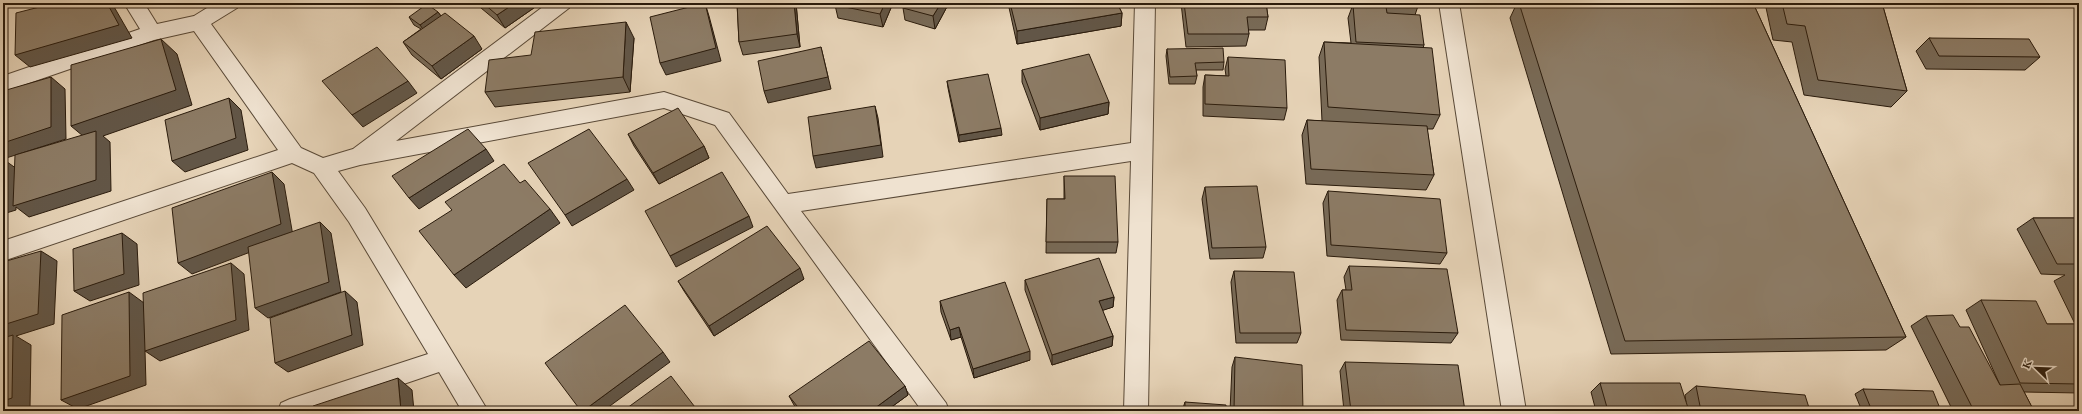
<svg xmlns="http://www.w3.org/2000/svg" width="2082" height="414" viewBox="0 0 2082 414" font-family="'EB Garamond',serif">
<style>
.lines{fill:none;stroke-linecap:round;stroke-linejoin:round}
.street-casing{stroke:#594937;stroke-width:2}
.street{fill:#efe2d0;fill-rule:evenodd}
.wall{fill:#786a57;stroke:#2a1b0c}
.shaded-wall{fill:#625647;stroke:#2a1b0c}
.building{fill:#8c7b65;stroke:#2a1b0c}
</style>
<rect width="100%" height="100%" fill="#e6d3b7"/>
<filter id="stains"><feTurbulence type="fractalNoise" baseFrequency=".005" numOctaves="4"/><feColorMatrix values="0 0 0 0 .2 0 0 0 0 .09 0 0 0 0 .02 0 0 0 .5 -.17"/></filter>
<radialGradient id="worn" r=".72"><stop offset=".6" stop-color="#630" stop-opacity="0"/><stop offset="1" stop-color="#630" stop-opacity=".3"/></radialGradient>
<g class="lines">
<g class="street-casing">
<g id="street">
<path d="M124,3H144L157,24L194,16L215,3H240L237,8L211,24L301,148L323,158L353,149L548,3H572L569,8L396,141L664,92L729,113L788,194L1131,143L1135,3H1155L1148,411H1124L1131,161L801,211L946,403L949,411H922L715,125L664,108L360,165L338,171L365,208L488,411H462L439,372L324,411H278L281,403L290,399L428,354L349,222L314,173L292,163L3,261V241L278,150L194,31L154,40L3,92V76L140,29Z"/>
<path d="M1439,3H1459L1526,411H1502Z"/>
</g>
</g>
<use href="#street" class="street"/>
</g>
<g class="wall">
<path d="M475,3H541L505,28Z"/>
<path d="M737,3H796L800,47L743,55L739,42Z"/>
<path d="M836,3H893L883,27L838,18L835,5Z"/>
<path d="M949,3L935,29L905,20L903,8Z"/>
<path d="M1008,3H1117L1122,13L1121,26L1017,44Z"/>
<path d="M1181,3H1266L1268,17L1265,30H1248L1249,34L1246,46L1186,47Z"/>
<path d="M1351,3H1419L1415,15L1424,45L1423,48L1440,115L1433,129H1427L1434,175L1426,190L1306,184L1302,135L1307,120L1322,121L1319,57L1324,42L1351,43L1348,18L1352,7Z"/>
<path d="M1517,3H1753L1906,337L1886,350L1611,354L1510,18Z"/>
<path d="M1765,3H1882L1907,91L1891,107L1804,95L1792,42L1773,40Z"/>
<path d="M438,12L441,16L482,49L441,79L412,55L403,42L421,29L414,25L409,17Z"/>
<path d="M634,38L630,92L495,107L485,92Z"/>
<path d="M1929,38L2040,57L2025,70L1926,69L1916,51Z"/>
<path d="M1167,49L1224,62L1223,70H1196L1197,76L1195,84H1169L1166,56Z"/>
<path d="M1228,57L1287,108L1284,120L1203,116V87L1205,75L1226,76L1225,69Z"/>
<path d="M1022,70L1109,102L1108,114L1040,130L1022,82Z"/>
<path d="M947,81L1002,135L959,142L948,88Z"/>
<path d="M628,134L704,146L709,158L659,184L634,146Z"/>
<path d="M1064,176L1118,242L1116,253H1046L1047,199H1064Z"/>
<path d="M1205,187L1266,247L1263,258L1210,259L1202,199Z"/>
<path d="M1328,191L1447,253L1440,264L1327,256L1323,203Z"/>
<path d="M2033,218H2079V393L2024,392L2034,411H1953L1911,326L1926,316L1960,327L2000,385L1966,310L1981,300L2047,324H2075L2054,281L2065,275L2041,274L2017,229Z"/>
<path d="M1349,266L1458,333L1451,343L1341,340L1337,300L1342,290H1346L1344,277Z"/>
<path d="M1234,271L1301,333L1297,343H1236L1231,282Z"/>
<path d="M804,279L714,336L684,291L678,281Z"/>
<path d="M1025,280L1114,297L1113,307L1102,310L1113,336L1112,346L1052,365L1025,290Z"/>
<path d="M940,301L1030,360L974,378L961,337L951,340L941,312Z"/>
<path d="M1235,357L1303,411H1230L1232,367Z"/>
<path d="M1345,362L1465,411H1344L1340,371Z"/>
<path d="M1600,383L1686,402L1685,395L1696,386L1810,411H1596L1591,392Z"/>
<path d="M905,386L908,395L886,411H798L794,405L789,396Z"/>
<path d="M1863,389L1941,411H1862L1855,394Z"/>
<path d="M1185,402L1226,411H1183V408Z"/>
</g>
<g class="shaded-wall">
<path d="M107,3H112L113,5L132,38L30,67L15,55Z"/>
<path d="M515,3H541L505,28L497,15Z"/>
<path d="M705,3L709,16L721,61L666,75L660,63Z"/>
<path d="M794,3H796L800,47L797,34Z"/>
<path d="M885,3H893L883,27L880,14Z"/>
<path d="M941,3H949L935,29L933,16Z"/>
<path d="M438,12L443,19L425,32L420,25Z"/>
<path d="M1122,13L1121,26L1017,44V31Z"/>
<path d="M626,22L634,38L630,92L623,77Z"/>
<path d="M474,36L482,49L441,79L432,66Z"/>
<path d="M161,39L177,54L192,105L103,136L110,142L111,191L29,217L16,207V210L3,214V143L51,77L65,89L66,139L3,159L17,169L89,141L71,126Z"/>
<path d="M821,47L831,89L768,103L764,91Z"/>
<path d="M408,81L417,93L363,127L352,115Z"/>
<path d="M229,98L241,110L248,150L185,172L172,161Z"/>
<path d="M1109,102L1108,114L1040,130V118Z"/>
<path d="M875,106L878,118L883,157L816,168L813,156Z"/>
<path d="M1001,128L1002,135L959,142V135Z"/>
<path d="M704,146L709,158L659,184L653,173Z"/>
<path d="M486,149L494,161L419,209L409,198Z"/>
<path d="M272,172L284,184L293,236L192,274L178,263Z"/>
<path d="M627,179L634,190L572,226L565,215Z"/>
<path d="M550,209L560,223L466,288L454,275Z"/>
<path d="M749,216L753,227L676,267L670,256Z"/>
<path d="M320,222L331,233L341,292L268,318L255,308Z"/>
<path d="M122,233L137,244L139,285L90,301L74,291Z"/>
<path d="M41,251L57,261L54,324L16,336L31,345L30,407L19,411H3V325Z"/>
<path d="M231,263L244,274L249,330L160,361L145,351L146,385L78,409L61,400L129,292L144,303Z"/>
<path d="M800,268L804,279L714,336L709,326Z"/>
<path d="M345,291L357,302L363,345L288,372L275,363Z"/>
<path d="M1114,297L1113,307L1098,312L1099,301Z"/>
<path d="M959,327L961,337L951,340L950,330Z"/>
<path d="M1113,336L1112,346L1052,365V355Z"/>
<path d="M1030,351V360L974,378L973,369Z"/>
<path d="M663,352L670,362L603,411H583Z"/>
<path d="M398,378L412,390L414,411H401Z"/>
<path d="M905,386L908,395L886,411H871Z"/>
</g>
<g class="building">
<path d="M55,3H107L119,25L15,55L16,13Z"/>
<path d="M483,3H515L497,15Z"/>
<path d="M705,3L716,48L660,63L650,17Z"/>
<path d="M737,3H794L797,34L739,42Z"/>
<path d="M836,3H885L880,14L835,5Z"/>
<path d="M905,3H941L933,16L903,8Z"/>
<path d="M1010,3H1117L1122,13L1017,31Z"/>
<path d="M1184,3H1266L1268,17H1247L1249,34H1188Z"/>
<path d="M1519,3H1753L1906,337L1625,341Z"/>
<path d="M1782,3H1882L1907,91L1818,80L1805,26L1787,24Z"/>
<path d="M427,4L438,12L420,25L409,17Z"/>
<path d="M1353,5L1386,7L1387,13L1420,15L1424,45L1356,42Z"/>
<path d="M445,13L474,36L432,66L403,42Z"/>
<path d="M626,22L623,77L485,92L489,60L531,55L535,32Z"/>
<path d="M1929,38L2029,39L2040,57L1939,56Z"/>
<path d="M161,39L176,90L71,126V65Z"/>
<path d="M1324,42L1432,48L1440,115L1328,107Z"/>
<path d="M377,47L408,81L352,115L322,81Z"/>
<path d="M821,47L828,77L764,91L758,61Z"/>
<path d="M1223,48L1224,62L1195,63L1197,76L1170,77L1167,49Z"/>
<path d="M1089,54L1109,102L1040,118L1022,70Z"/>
<path d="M1228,57L1285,60L1287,108L1205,104V75L1229,76Z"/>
<path d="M988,74L1001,128L959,135L947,81Z"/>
<path d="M51,77V127L3,143V91Z"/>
<path d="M229,98L236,138L172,161L165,120Z"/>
<path d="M875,106L881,145L813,156L808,117Z"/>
<path d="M678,108L704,146L653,173L628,134Z"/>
<path d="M1307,120L1427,126L1434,175L1311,169Z"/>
<path d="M468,129L486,149L409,198L392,176Z"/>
<path d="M589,129L627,179L565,215L528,163Z"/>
<path d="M96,131V180L13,206L15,155Z"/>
<path d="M504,164L520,183L525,180L550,209L454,275L419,231L452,210L445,202Z"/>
<path d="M272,172L281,224L178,263L172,208Z"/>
<path d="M722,172L749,216L670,256L645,211Z"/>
<path d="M1064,176H1115L1118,242H1046L1047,199H1065Z"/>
<path d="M1257,186L1266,247L1212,248L1205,187Z"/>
<path d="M1328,191L1440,199L1447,253L1331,245Z"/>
<path d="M2033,218H2079V264H2057Z"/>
<path d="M320,222L329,282L255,308L248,247Z"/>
<path d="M767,226L800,268L709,326L678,281Z"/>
<path d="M122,233L124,274L74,291L73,249Z"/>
<path d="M41,251L38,314L3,325V262Z"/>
<path d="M1099,258L1114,297L1099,301L1113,336L1052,355L1025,280Z"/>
<path d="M231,263L236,320L145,351L143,293Z"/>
<path d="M1349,266L1447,269L1458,333L1346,330L1342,290H1352Z"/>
<path d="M2075,268H2079V275Z"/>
<path d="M1234,271L1294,272L1301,333H1240Z"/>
<path d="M1005,282L1030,351L973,369L959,327L950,330L940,301Z"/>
<path d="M345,291L352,335L275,363L270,318Z"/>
<path d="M129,292L130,376L61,400L62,315Z"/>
<path d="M1981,300L2036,301L2047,324H2075L2079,331V384L2020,383Z"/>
<path d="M625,305L663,352L583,411H581L545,363Z"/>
<path d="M1953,315L1960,327H1969L2000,385L2020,384L2034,411H1974L1926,316Z"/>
<path d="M13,335L12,398L3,401V338Z"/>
<path d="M869,341L905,386L871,411H801L789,396Z"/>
<path d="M1235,357L1302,365L1303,411H1234Z"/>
<path d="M1345,362L1458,365L1465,411H1351Z"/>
<path d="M671,376L698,411H623Z"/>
<path d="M398,378L401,411H313V406Z"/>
<path d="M1600,383H1680L1689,411H1608Z"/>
<path d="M1696,386L1805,395L1810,411H1701Z"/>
<path d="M1863,389L1933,391L1941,411H1872Z"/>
<path d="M1185,402L1226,405V411H1185Z"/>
</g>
<rect width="2082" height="414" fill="none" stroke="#e6d3b7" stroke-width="16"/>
<rect x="4" y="4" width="2074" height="406" fill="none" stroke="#2a1b0c" stroke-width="2"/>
<rect x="8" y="8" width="2066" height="398" fill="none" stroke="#2a1b0c"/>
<g transform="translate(2036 368) rotate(293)" stroke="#efe2d0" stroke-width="3" paint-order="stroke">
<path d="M0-3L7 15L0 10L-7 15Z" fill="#2a1b0c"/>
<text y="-6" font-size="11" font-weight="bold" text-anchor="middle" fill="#2a1b0c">K</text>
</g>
<rect width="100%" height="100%" filter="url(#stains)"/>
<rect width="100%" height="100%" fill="url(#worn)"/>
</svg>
